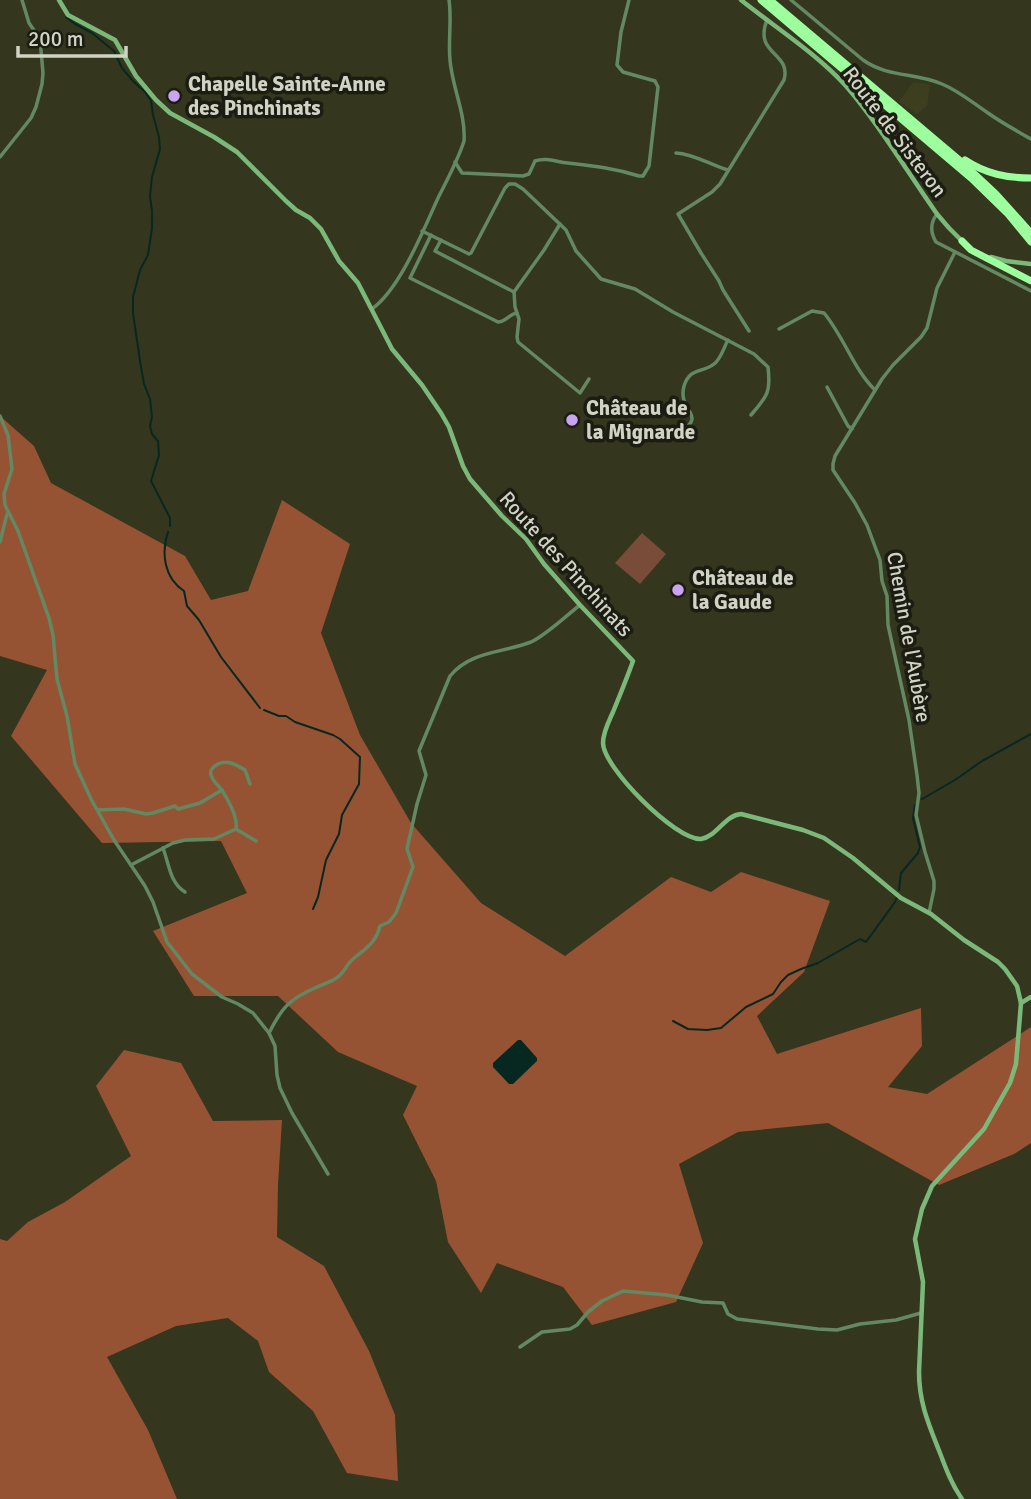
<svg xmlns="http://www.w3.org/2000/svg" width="1031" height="1499" viewBox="0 0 1031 1499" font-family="Signika,sans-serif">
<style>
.built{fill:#3d3e1f}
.green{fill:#784c38}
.forest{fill:#965334}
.water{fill:#072821}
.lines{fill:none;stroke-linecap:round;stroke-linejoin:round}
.stream{stroke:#072821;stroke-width:2}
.street{stroke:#638963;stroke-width:3.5}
.secondary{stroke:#7bb97b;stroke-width:4.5}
.highway{stroke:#9dfe9e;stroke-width:7}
.poi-dot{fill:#c8a5ee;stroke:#1c1d12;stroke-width:2.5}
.labels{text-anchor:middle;stroke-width:7;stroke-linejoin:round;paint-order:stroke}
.poi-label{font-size:21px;font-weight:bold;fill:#d1d3c4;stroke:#1c1d12;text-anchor:start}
.street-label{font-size:21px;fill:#d1d3c4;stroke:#1c1d12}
</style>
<rect width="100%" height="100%" fill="#35361e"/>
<path class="built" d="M917,82L930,85L927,106L917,114L899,102L912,83Z"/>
<path class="green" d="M642,533L666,554L640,584L615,563Z"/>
<g class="forest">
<path d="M0,416L34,446L51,483L185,556L211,600L248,591L282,500L350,544L321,633L360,735L411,823L481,903L565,956L671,877L711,892L741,872L830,901L804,972L757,1016L777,1054L921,1008L922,1046L888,1087L927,1094L1031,1027V1143L1014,1154L939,1185L828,1123L738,1132L679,1164L703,1243L676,1302L592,1325L563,1287L497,1263L481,1293L448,1242L436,1181L403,1115L417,1086L338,1052L278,996H194L153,931L247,893L221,841L102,843L11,736L47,670L0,656Z"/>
<path d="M124,1050L181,1063L213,1121L282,1120L278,1184L277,1237L324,1266L369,1351L395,1415L398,1481L347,1473L313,1411L269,1372L258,1341L228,1318L176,1326L107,1357L148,1430L177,1499H0V1239L7,1241L28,1222L65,1202L131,1156L96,1086Z"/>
</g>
<path class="water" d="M518,1040H521L537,1058V1061L513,1084H509L493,1067V1063Z"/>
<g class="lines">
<g class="stream">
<path d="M66,17L75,24L92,33L114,51L122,68L133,81L145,92L151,101L153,115L159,137L160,149L152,177L150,196L152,211V228L148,255L140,270L133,297V313L140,361L144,384L150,399L152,417L150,426L152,434L158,441L159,455L151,481L170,518V526"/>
<path d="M168,532C161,553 164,578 184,591L187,606L199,620L221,657L260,708"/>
<path d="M264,710L279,716H286L295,722L333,735L340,739L360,757L359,784L342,815L339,834L326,860L318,897L313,909"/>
<path d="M922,799L955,780L982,761L1031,734"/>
<path d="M899,890L901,873L918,853L920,847L913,818L915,805"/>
<path d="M673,1021L688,1029L707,1030L721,1028L746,1007L773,994L781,982L788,975L801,969L818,963L860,939L866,942L895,902L897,897"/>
</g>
<g class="street">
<path d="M791,0L863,60C889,78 914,72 942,84C959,91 973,103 988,113C1002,123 1017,131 1031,139"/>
<path d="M676,153C694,154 711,165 728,170"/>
<path d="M0,157L31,118L36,107L42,84L43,73L40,39L29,23L22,0"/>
<path d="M455,162L462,173L523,176L529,174L535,161C547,157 556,162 568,163C594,166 614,168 639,176H643L649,166L658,87L655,81L623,72L617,65L621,32L629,0"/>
<path d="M937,214C930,223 930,232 936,242L1031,291"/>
<path d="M422,231L469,254L471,253L505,188L509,184H515L523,189L566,230L576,251L601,279L635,289L673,312L754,354L768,367C771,393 767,396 751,415"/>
<path d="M431,235L410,278L498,322C506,322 509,314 517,313"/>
<path d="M441,240L435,251L514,292L544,250L560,224"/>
<path d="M514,292L515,307L519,319L517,337L518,342L580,393L589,379"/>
<path d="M372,309C401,288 424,228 439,196C448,178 458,160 464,141C466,114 452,87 450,60C448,40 452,20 449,0"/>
<path d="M779,329L812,311L824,313C844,337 854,370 875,390"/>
<path d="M749,331L723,290L719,281L701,253L678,214L712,192L720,184L784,80C792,52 753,55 767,20"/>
<path d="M827,387L848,426L852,429"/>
<path d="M0,416L8,435L12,469L4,494L5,505L18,531L49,618L53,635L57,679L67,716L75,764L91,799L114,840L145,886L153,902L167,942L192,974L222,997L238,1004L253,1013L269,1033L275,1046L277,1075L280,1088L292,1113L328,1174"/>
<path d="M679,433C709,414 677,412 684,386C690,367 703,373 714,364C721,359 724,347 728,340"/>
<path d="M0,542L7,514"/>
<path d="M98,810L124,809L146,814L153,813L175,806L178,809L200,803L222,790"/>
<path d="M236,829L256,841"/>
<path d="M163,848C169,864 170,883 185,892"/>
<path d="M131,865L173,843L185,840L214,839L236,829C238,817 228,799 221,789C218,785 212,780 211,775C210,771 211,769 215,766C225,758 235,764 245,770L250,784"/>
<path d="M929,913L934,889V881L925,852L916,815L919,793L917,775L909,720L888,625L887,596L882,581L880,560L867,525L855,503L833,470V464L835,456L882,379L893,365L921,337L927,328L937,288L955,252"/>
<path d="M269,1033C281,1009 289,999 315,988C322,984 333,982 339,976C345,971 347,964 353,959C365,949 376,943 380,926L389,922L396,913L413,867L407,849L417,804L426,775L419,751L450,676C470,651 503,653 531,642C545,636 567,615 580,605"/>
<path d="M520,1347L542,1332L570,1329L577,1325L588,1312L602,1301L623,1291L667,1295L702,1302L723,1303L728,1314L737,1319L818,1329L837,1330L860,1324L896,1320L921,1313"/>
</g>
<g class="secondary">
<path d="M59,0L68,15L115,40L136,76L156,100L170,113L214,137L237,152L286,201L296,210L310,218L321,229L339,261L358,283L392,349L422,385L441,413L449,427L463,466L470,479L502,516L526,539L544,564L580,605L633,661C627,678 620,695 613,712C609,721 603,732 603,743C603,767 675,840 701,839C716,837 725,815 741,814L803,830L824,838L853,858L901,898L931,914L964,940L998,962L1005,969L1017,986L1021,1003L1016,1064L1010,1083L984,1129L932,1186L922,1209L915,1239L923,1282L919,1372C919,1403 929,1425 940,1453C946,1469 952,1485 962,1499"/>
<path d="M741,0C776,28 816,53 846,86C879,124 908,173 937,214L949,228L962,241"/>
<path d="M991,257L1006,261L1031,264"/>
<path d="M1021,1003L1031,997"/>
</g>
<g class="highway">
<path d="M761,0L971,178L1008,214L1031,242"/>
<path d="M770,0L964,164L996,194L1031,233"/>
<path d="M965,160C986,174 1007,178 1031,178"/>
<path d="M962,241L971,250L1031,281"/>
</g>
</g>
<g class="poi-dot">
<circle cx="174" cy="96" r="7"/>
<circle cx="572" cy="420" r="7"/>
<circle cx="678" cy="590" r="7"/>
</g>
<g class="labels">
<g class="poi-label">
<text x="188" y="91">Chapelle Sainte-Anne<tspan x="188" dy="24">des Pinchinats</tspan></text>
<text x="586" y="415">Château de<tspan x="586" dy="24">la Mignarde</tspan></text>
<text x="692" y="585">Château de<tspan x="692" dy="24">la Gaude</tspan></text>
</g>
<g class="street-label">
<text transform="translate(895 132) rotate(53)" y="7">Route de Sisteron</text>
<text transform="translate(566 564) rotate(48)" y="7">Route des Pinchinats</text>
<text transform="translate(909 637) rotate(80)" y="7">Chemin de l'Aubère</text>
</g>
</g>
<path d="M18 46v10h108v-10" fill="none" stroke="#d1d3c4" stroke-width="3.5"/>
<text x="28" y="46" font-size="21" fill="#d1d3c4" stroke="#1c1d12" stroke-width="5" paint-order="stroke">200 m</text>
</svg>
